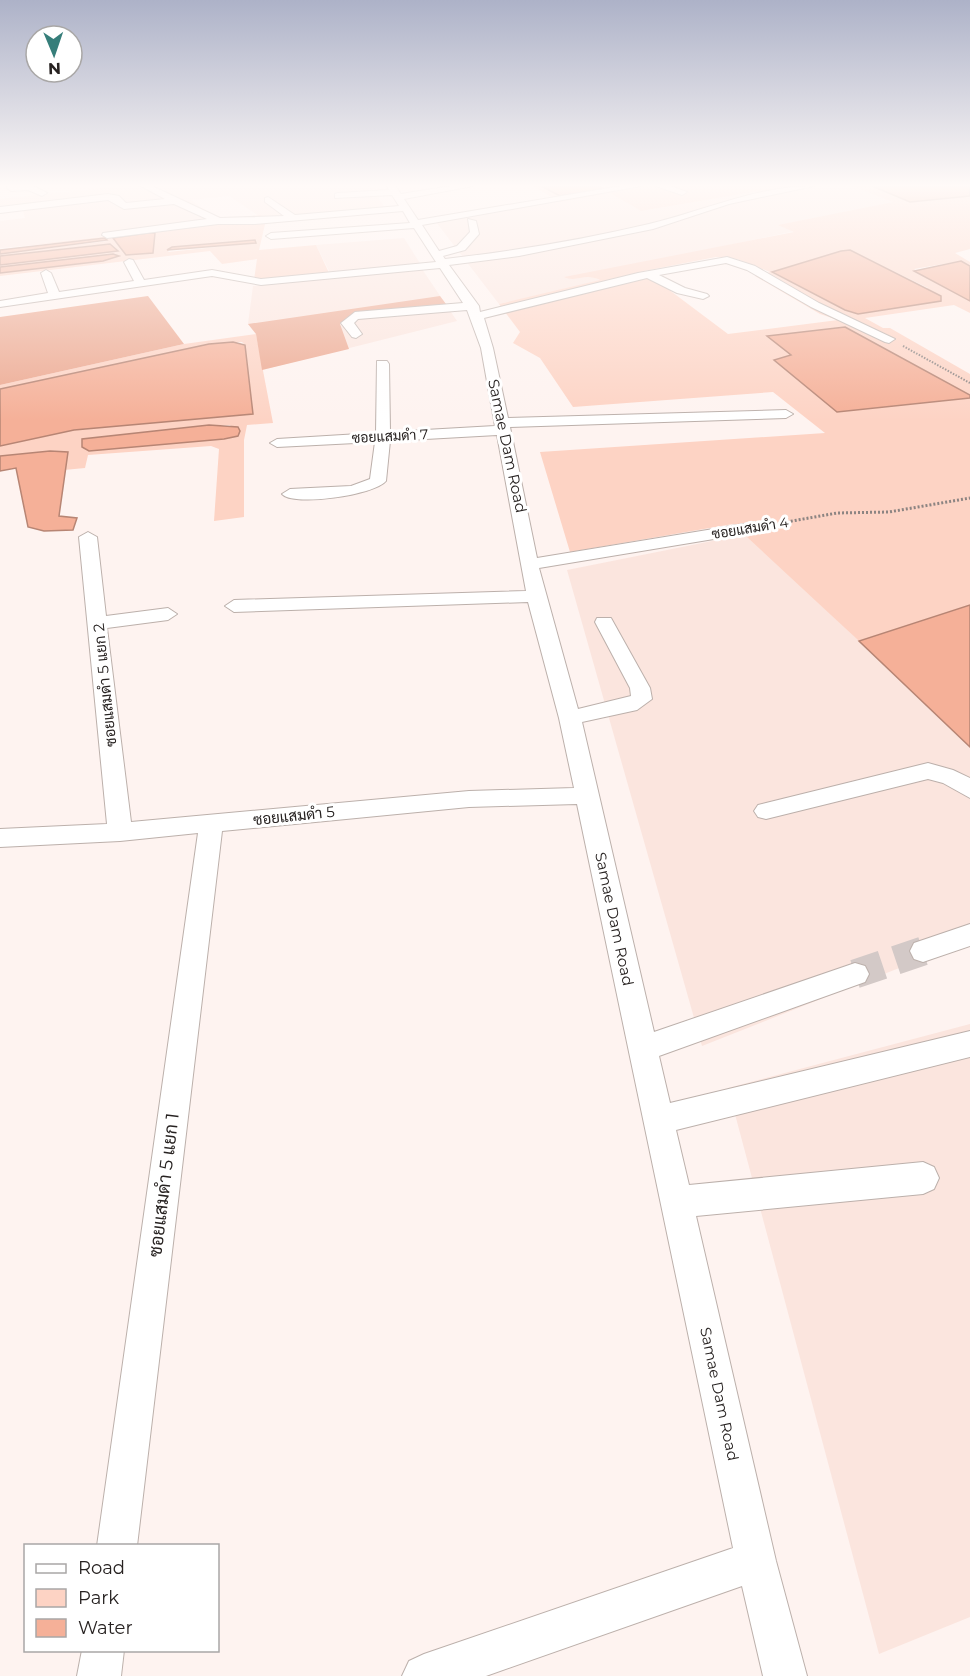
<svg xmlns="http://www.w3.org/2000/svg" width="970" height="1676" viewBox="0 0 970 1676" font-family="Montserrat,Sarabun,sans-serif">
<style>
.built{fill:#fbe5de}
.green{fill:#fdd3c4;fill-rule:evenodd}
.forest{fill:#eca890}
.water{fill:#f5b098;stroke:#b78574;stroke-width:1.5}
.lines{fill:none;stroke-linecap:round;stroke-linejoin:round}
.minor-tunnel{stroke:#d3c9c7;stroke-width:29;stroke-dasharray:29 14;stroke-linecap:butt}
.minor-casing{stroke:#bcb0ab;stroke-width:2}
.path-far1{stroke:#8c8482;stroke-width:2;stroke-dasharray:1.5 1.5;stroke-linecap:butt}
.path{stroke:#8c8482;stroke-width:3;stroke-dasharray:2 2;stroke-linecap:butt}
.minor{fill:#fff;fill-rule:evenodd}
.labels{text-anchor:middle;stroke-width:6;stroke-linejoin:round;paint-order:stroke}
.far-street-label{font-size:14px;fill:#272221;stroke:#fff}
.street-label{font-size:15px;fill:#272221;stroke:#fff}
.near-street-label{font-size:18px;fill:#272221;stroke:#fff}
</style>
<rect width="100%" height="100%" fill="#fef3f0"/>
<g class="built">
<path d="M121,186H371L387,211L265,220L229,196L191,200L222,223L0,248V221L25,218L21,204L0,206V199Z"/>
<path d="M790,186H852L894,202L780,225L795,231L570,279L591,275L601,281L499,304L436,222L610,193L641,211Z"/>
<path d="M404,238L421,265L330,273L316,245Z"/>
<path d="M422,269L457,321L262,370L256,334L248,324L253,286Z"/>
<path d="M747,534L970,747V940L702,1046L567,570Z"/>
<path d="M970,1024V1617L879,1654L728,1088Z"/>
</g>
<g class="green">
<path d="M533,186H552L544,187L790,186L641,211L610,193L560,202Z"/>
<path d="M852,186H872L910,202L970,196V249L955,253L970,262V266L961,261L914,269L970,301V313L954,305L865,318L883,328H890L970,374V395L845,327L768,336L792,355L774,360L837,412L970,398V605L859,641L733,524L570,552L540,452L825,433L773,392L573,407L540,358L513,343L520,332L499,304L600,280C584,272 577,283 564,277L794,232L778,225L893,202ZM850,250L928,288L858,314L845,310L773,273L841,251ZM716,257L737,259L770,272L755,276L820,314L838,320L728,334L644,271Z"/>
<path d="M261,215L266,220L259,250L316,245L330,275L254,280L257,259L222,264L210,251L0,276V273L103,261L117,254L0,267V265L117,251L96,245L0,256V254L107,241L105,238L0,248L221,224L218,220ZM255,240V243L168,252L172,247Z"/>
<path d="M256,334L273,423L247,425L244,440V517L214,521L219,449L211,446L88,455L85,468L64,470L67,452L50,451L0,456V446L74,430L252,414L245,345L242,342L209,344L0,389V385L184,344ZM209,425H230L238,436L89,451L82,447V439Z"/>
</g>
<g class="forest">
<path d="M148,296L184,344L0,385V317Z"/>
<path d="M440,296L446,304L351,316L340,324L349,349L262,370L256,334L248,324Z"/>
</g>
<g class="water">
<path d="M552,186H600L603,189L560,196L543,187Z"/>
<path d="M872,186H970V196L910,202Z"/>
<path d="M148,233H155L153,253L126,255L113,238Z"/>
<path d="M105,238L107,240L0,254V250Z"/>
<path d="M255,240L256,243L167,250L172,247Z"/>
<path d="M110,244L118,251L0,265V256Z"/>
<path d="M850,250L941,296V301L858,314L845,310L772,272L841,251Z"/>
<path d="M113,254L119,256L103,261L0,273V267Z"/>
<path d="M961,261L970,266V301L914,271Z"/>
<path d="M845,327L970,395V398L837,412L774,360L791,355L767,336Z"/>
<path d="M233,342L245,345L253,414L74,430L0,446V389L209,344Z"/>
<path d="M209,425L238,427L240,431L238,436L224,439L89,451L82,447V439Z"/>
<path d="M50,451L68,452L59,516L77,518L73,530L44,531L28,527L16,468L0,471V456Z"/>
<path d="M970,605V747L859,641Z"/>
</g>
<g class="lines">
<path class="minor-tunnel" d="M855,974L923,951"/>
<g class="minor-casing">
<g id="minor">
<path d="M8,186H34L47,193L42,196L28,190L11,191L7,188Z"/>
<path d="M141,186H152L220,218L284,216L265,202V198L268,197L295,215L399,206L392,195L335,198V194L338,193L389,190L387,186H395L401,194L451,186H473L404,199L418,220L621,186H641L422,225L439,251L457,246L470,232L468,219L476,221L479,234L465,250L443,256L445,259C513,251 582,240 649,224C704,211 756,186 814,186L729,204L653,229L519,256L449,265L479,306L480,312L638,273L727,257L755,266L819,303L895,339L889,343L885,342L811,307L747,270L726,263L659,275L685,288L707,294L709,296L703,299L677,293L647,278L484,318L493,348L508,418L786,410L793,414L786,418L510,427L537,558L756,522L764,527L756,532L539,568L578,709L631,696L630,688L595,622L597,618H611L650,688L652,699L637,710L582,722L654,1032L855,963L865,966L869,974L865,982L659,1056L670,1103L970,1031V1057L676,1130L689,1185L923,1162L934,1167L939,1178L934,1189L923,1194L696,1216L776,1561L807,1676H763L742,1586L486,1676H402L409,1661L424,1654L733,1548L577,804L469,807L222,831L137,1546H97L198,833L120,841L0,847V829L107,824L79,537L88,532L97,537L106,616L168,608L177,614L168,620L107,628L131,822L469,791L574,788L559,718L528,602L234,612L225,606L234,600L526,591L497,435L390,441L386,481C375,495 293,507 282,494L290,489L351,486L370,479L375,442L277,447L270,443L277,439L376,433L377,361H387L389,364L390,432L495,426L481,348L467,310L358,319L354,323L362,334L356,338L352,337L341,323L355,312L463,303L440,268L261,285L212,276L0,307V301L48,293L41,273L46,270L51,273L59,292L134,281L124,262L129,259L133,260L144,280L212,270L261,279L436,262L414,228L271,239L266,236L271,233L410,223L403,211L255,224H218L107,238L102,235L103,233L207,219L174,204L124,209L108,200L0,213V207L108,194L119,196L126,203L165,199Z"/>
<path d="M656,186H670L687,192L682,195Z"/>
<path d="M928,763L953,770L970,778V798L943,783L928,779L766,819L758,817L754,811L758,805L766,803Z"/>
<path d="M970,924V946L923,962L914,959L910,951L914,943Z"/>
<path d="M82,1650H124L121,1676H77Z"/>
</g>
</g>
<path class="path-far1" d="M903,346L970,383"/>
<path class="path" d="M775,524L837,513L889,512L970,498"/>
<use href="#minor" class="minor"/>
</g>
<linearGradient id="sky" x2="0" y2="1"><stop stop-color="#adb2c8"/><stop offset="0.44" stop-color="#fffaf8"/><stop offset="1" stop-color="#fffaf8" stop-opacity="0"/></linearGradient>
<rect width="970" height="421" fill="url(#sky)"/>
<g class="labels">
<g class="far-street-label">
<text transform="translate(390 436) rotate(-3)" y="5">ซอยแสมดำ 7</text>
<text transform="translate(750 528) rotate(-9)" y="5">ซอยแสมดำ 4</text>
</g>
<g class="street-label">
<text transform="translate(507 446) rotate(78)" y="5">Samae Dam Road</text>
<text transform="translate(105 685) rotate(-96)" y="5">ซอยแสมดำ 5 แยก 2</text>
<text transform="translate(294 816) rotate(-6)" y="5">ซอยแสมดำ 5</text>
<text transform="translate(614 919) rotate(78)" y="5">Samae Dam Road</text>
<text transform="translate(719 1394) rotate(78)" y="5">Samae Dam Road</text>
</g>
<g class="near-street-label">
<text transform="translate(164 1185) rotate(-83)" y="6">ซอยแสมดำ 5 แยก 1</text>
</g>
</g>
<rect x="24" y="1544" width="195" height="108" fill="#ffffff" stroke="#a9a7a6" stroke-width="1.5"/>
<rect x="36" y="1564" width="30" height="9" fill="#ffffff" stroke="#a9a7a6" stroke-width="1.5"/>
<text x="78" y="1574" font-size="18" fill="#272221">Road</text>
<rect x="36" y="1589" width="30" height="18" fill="#fdd3c4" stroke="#a9a7a6" stroke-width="1.5"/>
<text x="78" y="1604" font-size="18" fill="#272221">Park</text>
<rect x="36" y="1619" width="30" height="18" fill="#f5b098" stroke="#a9a7a6" stroke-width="1.5"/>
<text x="78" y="1634" font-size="18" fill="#272221">Water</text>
<g transform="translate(54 54) rotate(178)"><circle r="28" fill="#ffffff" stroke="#a9a7a6" stroke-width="1.5"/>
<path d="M0-4.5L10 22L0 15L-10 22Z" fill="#367e7a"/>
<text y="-9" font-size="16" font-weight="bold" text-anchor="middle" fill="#272221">N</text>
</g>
</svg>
